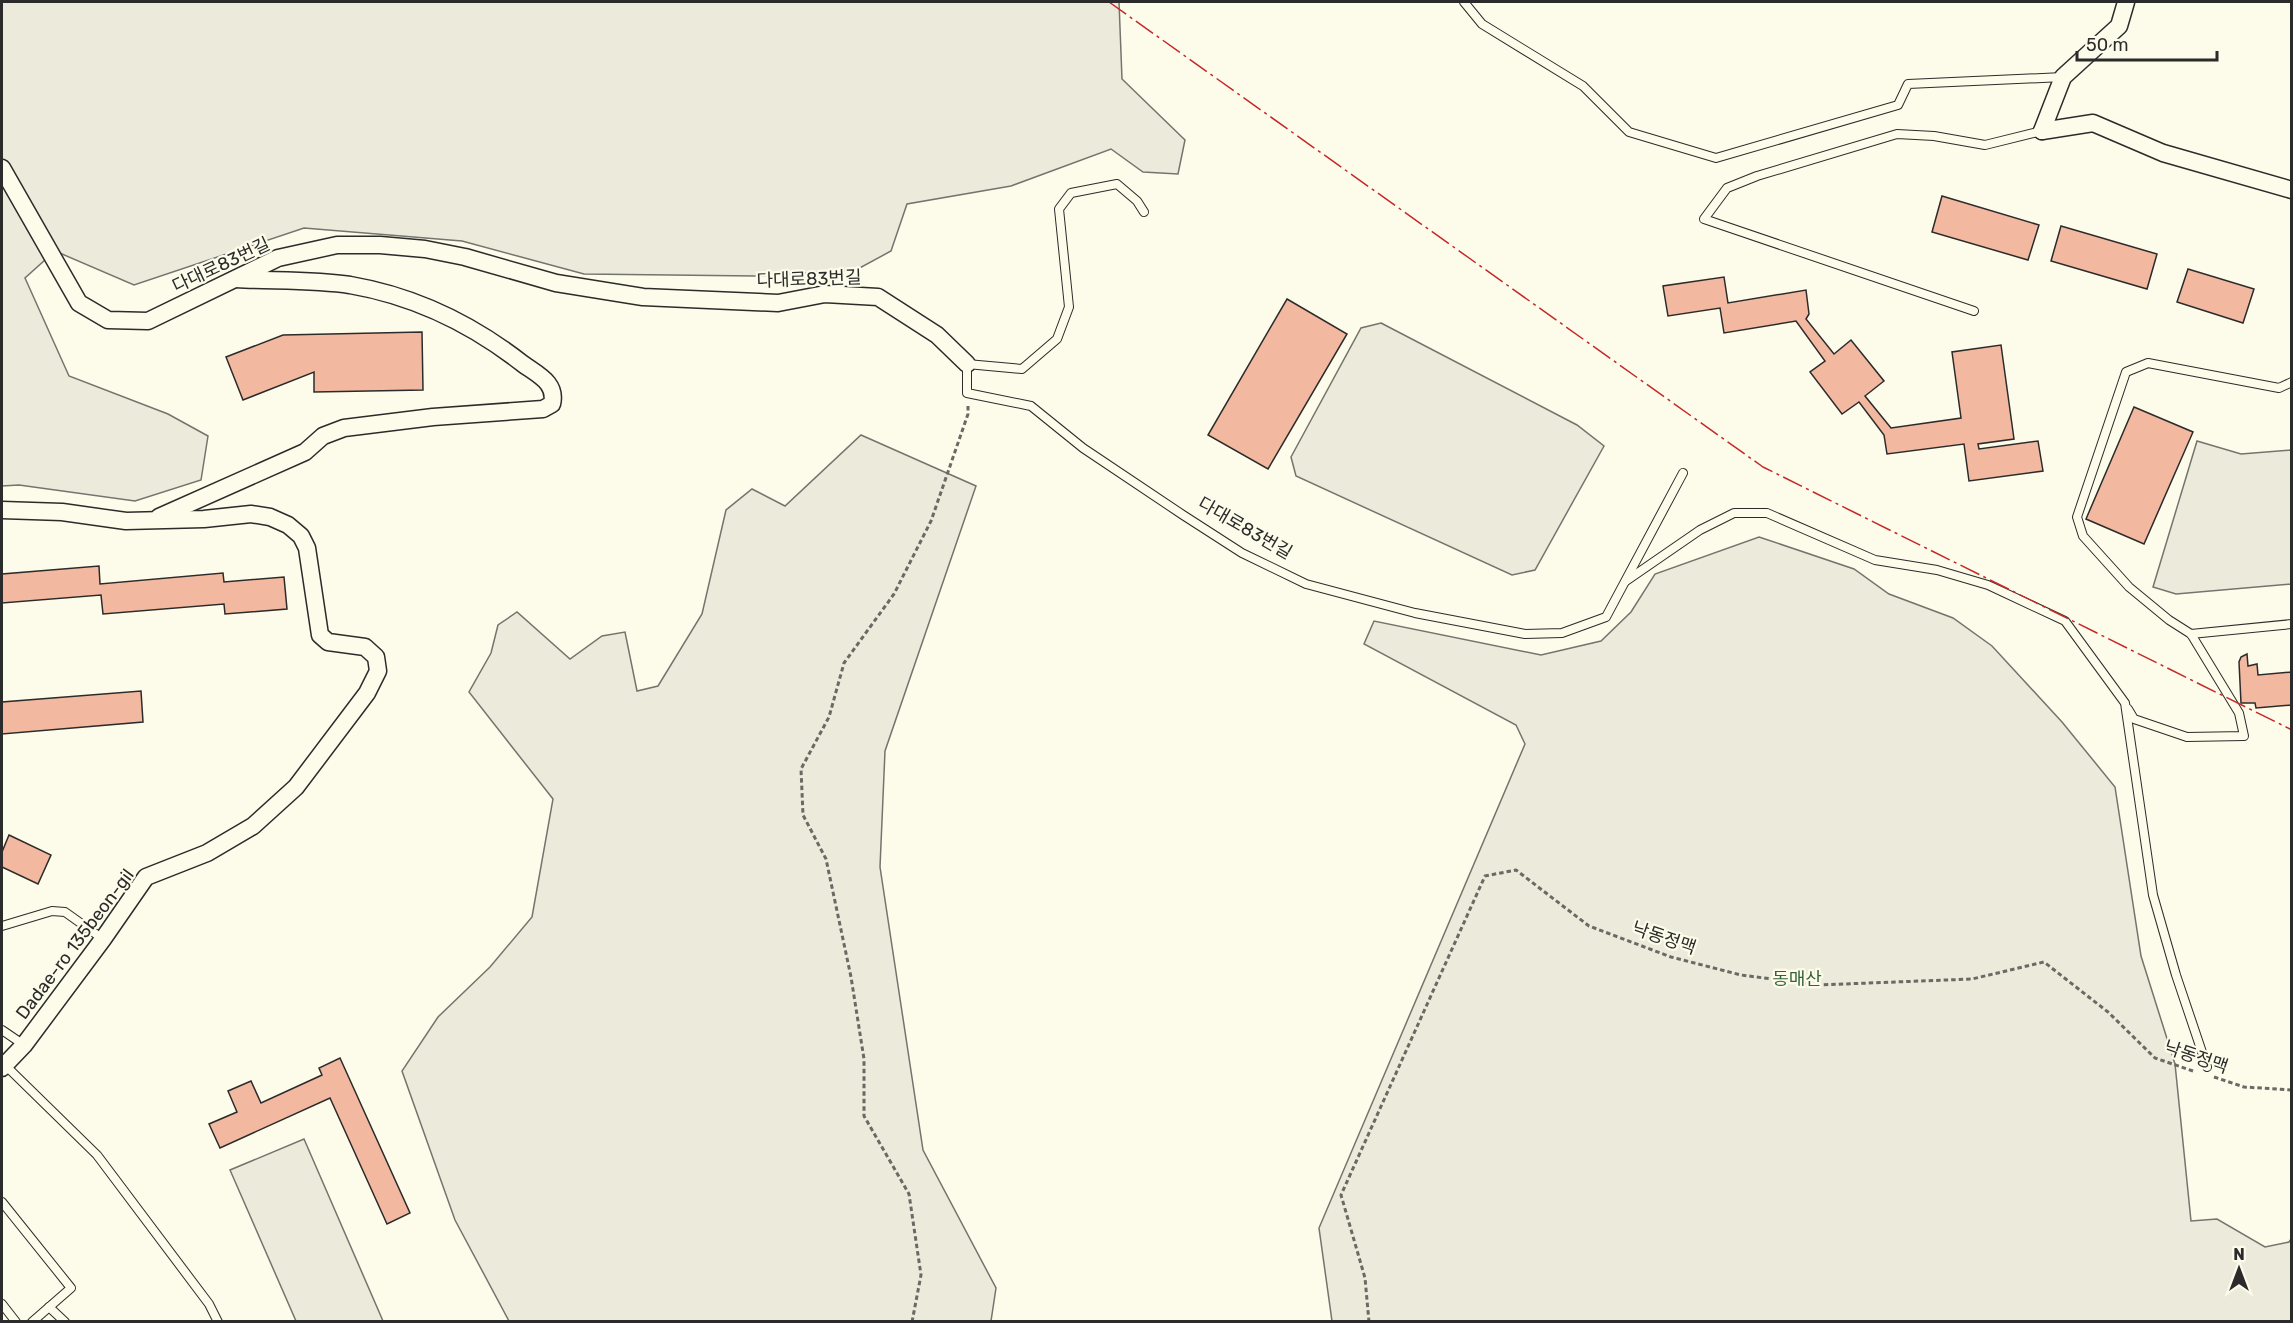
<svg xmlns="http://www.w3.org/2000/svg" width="2293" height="1323" viewBox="0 0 2293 1323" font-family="Rubik,'Noto Sans KR',sans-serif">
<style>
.green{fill:#ecebdb;stroke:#74746e;stroke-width:1.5}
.building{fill:#f2b8a0;stroke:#2b2b2b;stroke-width:1.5}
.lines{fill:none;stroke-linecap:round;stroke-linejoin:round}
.lane-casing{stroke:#2b2b2b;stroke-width:10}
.street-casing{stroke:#2b2b2b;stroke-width:19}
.path{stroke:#6a6964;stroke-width:3;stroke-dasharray:4.5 3;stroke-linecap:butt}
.lane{stroke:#fdfbea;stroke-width:8}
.street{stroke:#fdfbea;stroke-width:16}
.power{stroke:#c62828;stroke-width:1.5;stroke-dasharray:21 4.5 3 4.5;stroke-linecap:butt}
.labels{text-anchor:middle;stroke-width:4.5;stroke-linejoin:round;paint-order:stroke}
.street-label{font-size:18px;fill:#2b2b2b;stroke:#fdfbea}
.park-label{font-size:18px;fill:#34623c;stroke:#fdfbea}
</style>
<rect width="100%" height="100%" fill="#fdfbea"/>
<g class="green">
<path d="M2,2H1119L1122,79L1185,140L1178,174L1143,172L1111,149L1011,186L907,204L891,251L856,270L756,276L584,274L462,241L304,228L134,285L55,251L25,278L69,376L168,414L208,436L201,480L135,501L19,485L2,486Z"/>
<path d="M1381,323L1577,425L1604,446L1535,570L1512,575L1296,476L1291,457L1361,328Z"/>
<path d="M861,435L976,486L885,751L880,867L923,1150L996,1288L991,1321H509L455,1220L402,1071L438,1017L490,967L532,917L553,799L469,692L491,653L498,625L517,612L570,659L602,636L625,632L637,691L658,686L702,614L726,510L752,489L785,506Z"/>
<path d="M2197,441L2241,454L2291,450V584L2176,594L2153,587Z"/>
<path d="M1759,537L1854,569L1889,594L1953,618L1992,646L2062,722L2115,787L2141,956L2175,1064L2191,1221L2217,1219L2265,1247L2289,1242L2291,1239V1321H1332L1319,1228L1525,744L1516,725L1364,644L1374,621L1541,655L1601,641L1631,612L1655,574Z"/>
<path d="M304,1139L383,1321H296L230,1170Z"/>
</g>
<g class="building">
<path d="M1942,196L2039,225L2028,260L1932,232Z"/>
<path d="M2061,226L2157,254L2147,289L2051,261Z"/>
<path d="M2188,269L2254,289L2243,323L2177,302Z"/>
<path d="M1724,277L1728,303L1806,290L1809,314L1806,319L1834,354L1851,340L1884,381L1865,396L1891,428L1961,418L1952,352L2001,345L2014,439L1978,444L1979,449L2038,441L2043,471L1969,481L1964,444L1887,454L1884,435L1859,402L1842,414L1810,372L1825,361L1796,321L1724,333L1720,308L1668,316L1663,286Z"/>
<path d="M1287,299L1347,334L1268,469L1208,435Z"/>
<path d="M422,332L423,390L314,392V372L243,400L226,357L283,335Z"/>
<path d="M2134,407L2193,432L2144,544L2086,519Z"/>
<path d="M99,566L100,584L223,573L224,582L284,577L287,609L225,614L224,604L103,614L101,595L2,603V574Z"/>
<path d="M2247,654L2248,666L2257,664L2258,675L2292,672V705L2256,708L2255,703H2241L2239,662L2241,657Z"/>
<path d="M141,691L143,722L2,734V702Z"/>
<path d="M9,835L51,855L38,884L2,867V852Z"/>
<path d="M340,1058L410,1213L387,1224L330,1098L220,1148L209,1124L237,1112L228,1091L251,1081L261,1103L322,1075L319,1068Z"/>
</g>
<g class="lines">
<g class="lane-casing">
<g id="lane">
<path d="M1464,2L1482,24L1583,86L1629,132L1716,158L1898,105L1908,84L2063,77"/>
<path d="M1144,212L1137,201L1117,184L1071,193L1059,209L1069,307L1057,339L1022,369L967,364V393L1031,406L1083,448L1183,515L1242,553L1306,584L1415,613L1525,634L1562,633L1606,617L1683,473"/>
<path d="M1974,311L1704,219L1727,188L1757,176L1897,134L1934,136L1985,145L2042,131"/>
<path d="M1626,581L1700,530L1734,513H1767L1875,560L1937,570L1988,585L2065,621L2125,703L2153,895L2176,975L2207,1067"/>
<path d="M2191,634L2292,624"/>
<path d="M2128,709L2134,719L2187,737L2244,736L2239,713L2191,634L2169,620L2129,587L2083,536L2077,517L2126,372L2148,363L2279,388L2292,382"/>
<path d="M2,926L52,911L65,912L103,939"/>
<path d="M2,1030L24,1045"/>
<path d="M5,1065L97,1155L209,1304L218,1322"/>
<path d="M2,1202L71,1288L32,1322"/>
<path d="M2,1304L16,1322"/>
<path d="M49,1307L65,1322"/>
</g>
</g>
<g class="street-casing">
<g id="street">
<path d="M2042,131L2093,123L2163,153L2292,190"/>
<path d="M2042,131L2063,77L2119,26L2126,2"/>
<path d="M2,168L79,303L108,320L148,321L278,258L337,245H380L425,249L465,257L556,283L643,297L778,303L825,294L878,297L937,335L967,364"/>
<path d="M2,510L62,512L126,521L204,519L251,514L270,517L288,525L301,536L307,548L320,635L328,642L365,647L376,657L378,671L367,693L296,787L253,826L207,853L146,877L103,939L24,1045L2,1068"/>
<path d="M159,517L305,452L323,436L344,428L433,417L543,409L552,404C557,383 538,375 523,364C472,324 414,296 350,285C316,280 271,281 236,279"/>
</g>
</g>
<g class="path">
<path d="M2214,1077L2244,1087L2292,1090"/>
<path d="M912,1322L921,1275L909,1194L864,1116V1059L851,977L826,859L803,815L801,769L829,717L844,663L894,594L931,521L968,414V406"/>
<path d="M1369,1322L1365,1278L1341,1195L1485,876L1516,870L1589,926L1671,957L1741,975L1818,985L1972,979L2044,962L2108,1012L2155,1058L2193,1071"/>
</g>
<use href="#lane" class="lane"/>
<use href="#street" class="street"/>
<path class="power" d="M1109,2L1763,467L2292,730"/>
</g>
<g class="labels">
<g class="street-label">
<text transform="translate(221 265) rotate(-25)" y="6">다대로83번길</text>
<text transform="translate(809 279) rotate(-2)" y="6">다대로83번길</text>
<text transform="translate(1245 528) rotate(30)" y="6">다대로83번길</text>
<text transform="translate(1664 938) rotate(19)" y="6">낙동정맥</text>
<text transform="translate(75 944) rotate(-53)" y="6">Dadae-ro 135beon-gil</text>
<text transform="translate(2196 1057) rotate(19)" y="6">낙동정맥</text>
</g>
<g class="park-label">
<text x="1797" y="985">동매산</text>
</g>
</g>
<rect width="2293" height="1323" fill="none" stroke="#2b2b2b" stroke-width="6"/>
<g transform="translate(2239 1269)" stroke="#fdfbea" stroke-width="4.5" paint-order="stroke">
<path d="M0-4.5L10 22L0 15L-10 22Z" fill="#2b2b2b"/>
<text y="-9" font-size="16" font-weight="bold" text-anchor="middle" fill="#2b2b2b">N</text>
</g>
<path d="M2077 51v9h140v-9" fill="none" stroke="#2b2b2b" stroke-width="3"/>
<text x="2086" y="51" font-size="18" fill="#2b2b2b" stroke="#fdfbea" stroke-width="4.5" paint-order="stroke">50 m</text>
</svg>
